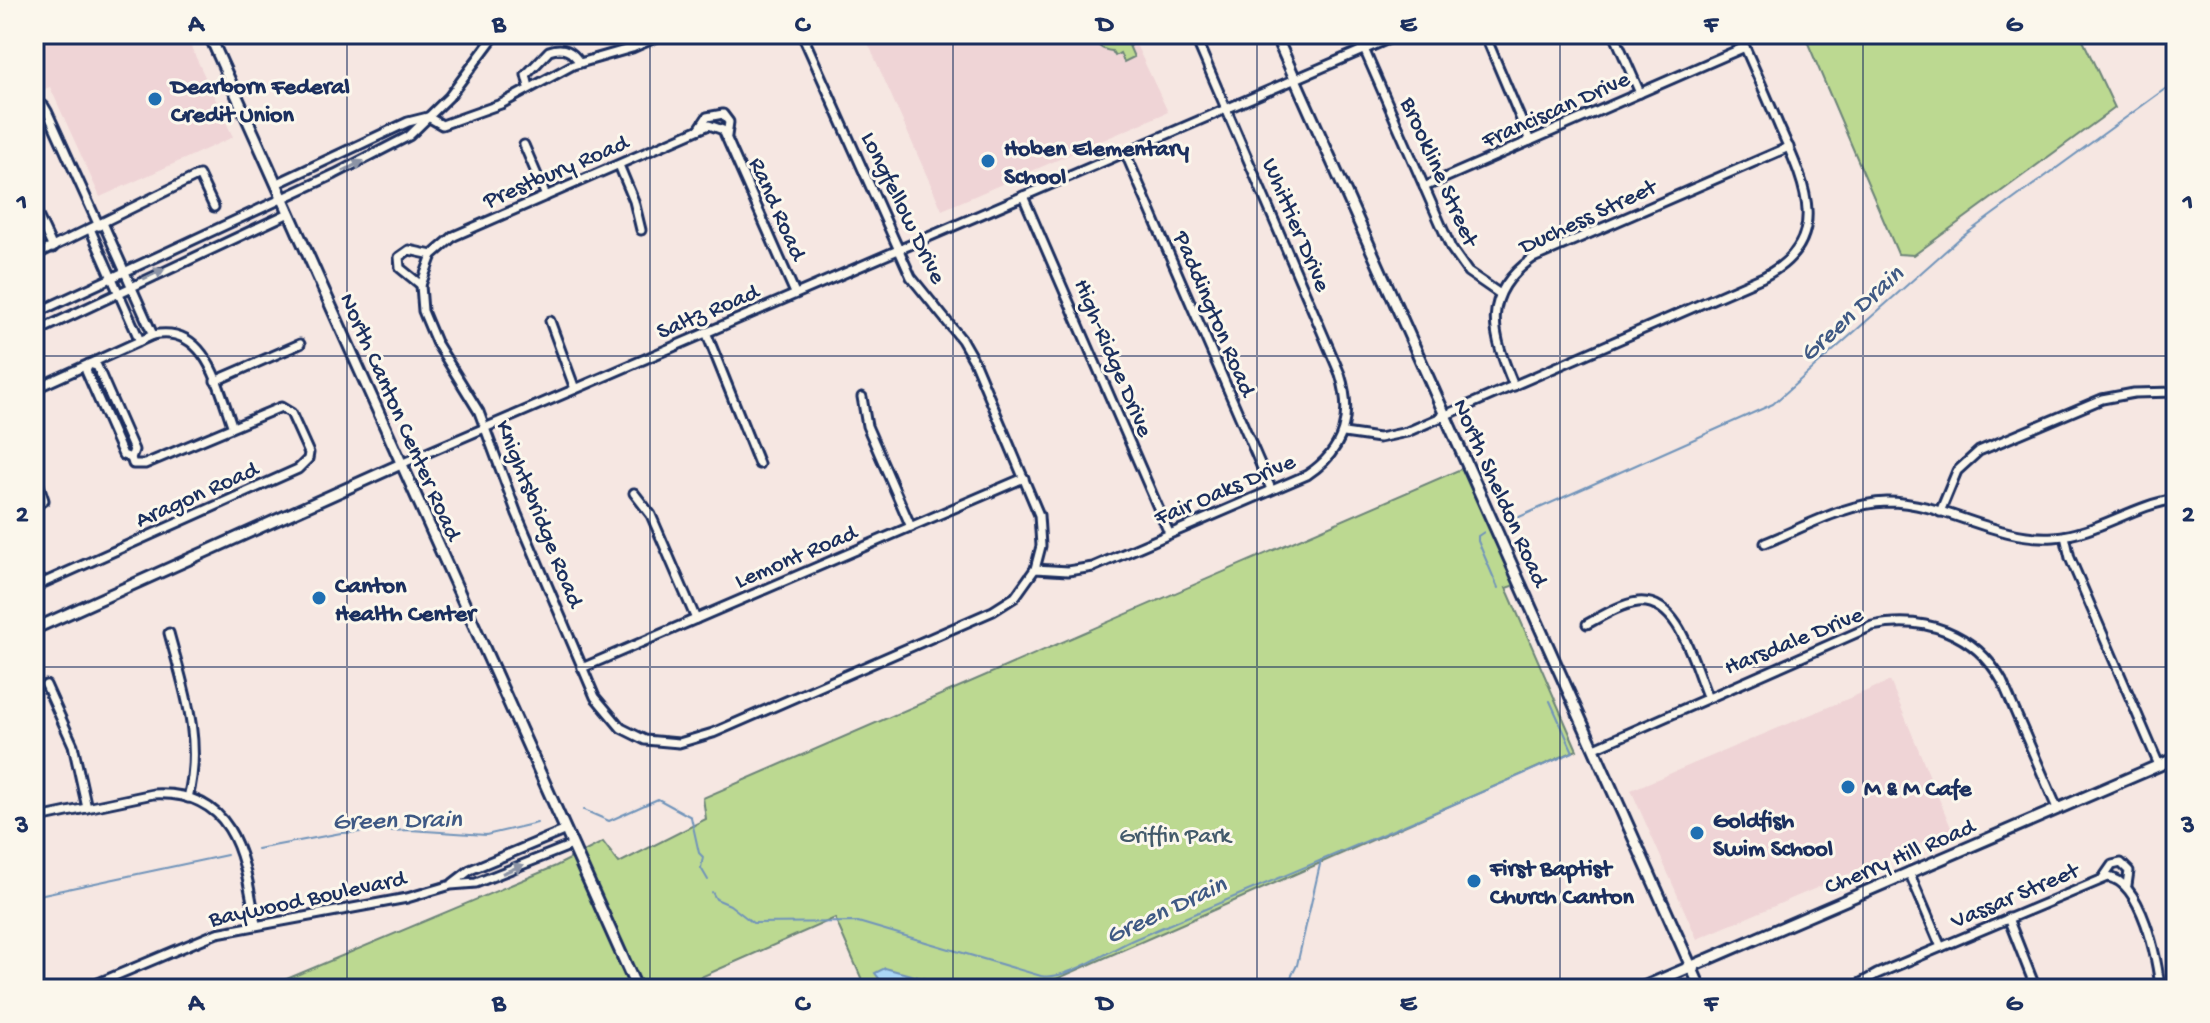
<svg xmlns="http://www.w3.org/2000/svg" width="2210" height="1023" viewBox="0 0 2210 1023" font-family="'Gochi Hand',sans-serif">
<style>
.built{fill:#efd4d6}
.green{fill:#bcd991;stroke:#6c8478;stroke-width:2}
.water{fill:#abd7f7;stroke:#7194ba;stroke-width:2}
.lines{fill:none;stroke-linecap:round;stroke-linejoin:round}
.stream{stroke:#7194ba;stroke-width:2}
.street-casing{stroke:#1b2f5e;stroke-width:13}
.secondary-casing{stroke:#1b2f5e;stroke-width:15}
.street{stroke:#fbf7ec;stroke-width:7}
.secondary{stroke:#fbf7ec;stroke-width:9}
.oneway{fill:#8b93a5}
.grid{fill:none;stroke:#1b2f5e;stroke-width:2;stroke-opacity:0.55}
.poi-dot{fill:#1f6fb2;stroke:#fbf7ec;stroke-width:3}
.labels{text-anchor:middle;stroke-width:6;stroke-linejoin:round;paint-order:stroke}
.poi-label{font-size:24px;font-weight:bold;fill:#1b2f5e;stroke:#fbf7ec;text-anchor:start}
.street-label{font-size:24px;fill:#1b2f5e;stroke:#fbf7ec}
.park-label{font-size:24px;fill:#435a6b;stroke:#fbf7ec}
.water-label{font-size:26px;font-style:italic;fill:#3f5984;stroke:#fbf7ec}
.neatline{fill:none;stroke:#1b2f5e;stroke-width:3}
.grid-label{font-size:26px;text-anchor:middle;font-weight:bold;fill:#1b2f5e}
</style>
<rect width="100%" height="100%" fill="#f6e7e2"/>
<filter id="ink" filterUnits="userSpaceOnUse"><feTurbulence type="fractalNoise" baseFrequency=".0125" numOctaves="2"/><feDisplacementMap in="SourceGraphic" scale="16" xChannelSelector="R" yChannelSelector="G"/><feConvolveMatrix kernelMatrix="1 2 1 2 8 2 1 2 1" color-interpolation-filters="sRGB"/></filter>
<g filter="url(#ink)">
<g class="built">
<path d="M34,34H185L233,137L100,197L50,87L34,93Z"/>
<path d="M864,34H1131L1168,112L942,210Z"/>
<path d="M1890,681L1952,830L1697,939L1631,790Z"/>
</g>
<g class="green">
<path d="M1095,34H1124L1134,57L1124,62L1120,53L1115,56L1112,51C1101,50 1095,45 1095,34Z"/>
<path d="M1804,34H2080L2115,108L1914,255L1898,254Z"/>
<path d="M1463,468L1515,585L1506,588L1509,594L1577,750L1034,989H866L835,918L674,989H263L556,866L603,842L619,863L706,819L703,798Z"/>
</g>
<path class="water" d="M885,968L962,989H887L875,973Z"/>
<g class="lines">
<g class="stream">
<path d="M1517,518L1773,404L1959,239L2176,81"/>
<path d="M1484,532L1478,536V541L1498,588"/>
<path d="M584,810L609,821L658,799L691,817L699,853L703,857L701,868L708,880"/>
<path d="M257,849L341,833L410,830L486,835L537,823"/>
<path d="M712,892L716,899L730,905L753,923L858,922L1041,976C1066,981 1109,950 1135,939C1281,876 1428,817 1573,752L1550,701"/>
<path d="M34,896L227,855"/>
<path d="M1285,989L1297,965L1321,860"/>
</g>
<g class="street-casing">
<g id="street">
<path d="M802,34L911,277L962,340L974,361L1039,515L1041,546L1035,569"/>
<path d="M1614,34L1640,93"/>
<path d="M1488,42L1530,141"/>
<path d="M1364,49L1451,248L1468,272L1500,294"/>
<path d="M529,87L526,75L549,51C564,46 572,51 580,63"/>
<path d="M34,104L44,106L47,111L99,226"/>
<path d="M699,129L707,117L723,114L729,122L727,136"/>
<path d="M524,145L546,196"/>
<path d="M1125,152L1271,489"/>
<path d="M619,165L634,201L641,230"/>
<path d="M276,184L408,122L428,117L442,125L501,104L573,65L632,48L664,34"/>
<path d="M1424,187L1745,47"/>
<path d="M1023,196L1169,533"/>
<path d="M34,207L53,248"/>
<path d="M103,223L153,335"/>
<path d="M91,231L140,341"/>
<path d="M2174,234L2176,239"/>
<path d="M34,256L199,175L214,207"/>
<path d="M421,285L400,268L399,257L409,250L432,255"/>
<path d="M795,293L723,130L709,125L454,236L432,255L421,285L423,311L436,342L479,412L517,514L595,697L621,728L645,740L679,743L713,733L993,611L1015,597L1035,569L1068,571L1093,567L1307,475C1345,450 1353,416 1340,374L1194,34"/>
<path d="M34,314L335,174L409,136L449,97L496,34"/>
<path d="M550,321L575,389"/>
<path d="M706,332L759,464"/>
<path d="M34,333L289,213"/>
<path d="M89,364L97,366L134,450L131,458L123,455L86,371Z"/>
<path d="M215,381L300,344"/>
<path d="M1514,386C1492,334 1480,295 1533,258L1789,147"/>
<path d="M34,389L153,335C206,324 218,386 232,425"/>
<path d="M862,397L867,426L911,527"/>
<path d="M1344,433L1379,438L1407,432L1763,277C1834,241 1804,182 1779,126C1766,95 1753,65 1739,34"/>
<path d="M401,464L1400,34"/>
<path d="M34,470L44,500L34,507"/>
<path d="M634,493L651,515L696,619"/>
<path d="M1940,512L1957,471L1979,451L2102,399L2134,393L2176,392"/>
<path d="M2065,536L2070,558L2159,765"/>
<path d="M1765,543C1803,528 1846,503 1887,502C1945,502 1995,541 2054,537C2097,534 2133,505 2176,499"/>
<path d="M34,587L298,469L308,459L309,453L291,413L281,407L145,464H133L131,458"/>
<path d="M1587,624C1602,616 1621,604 1638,602C1680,598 1694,666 1707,696"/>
<path d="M169,633C184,689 203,740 188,798"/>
<path d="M582,668L1024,478"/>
<path d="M46,685L73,745L87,808"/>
<path d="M1595,748L1872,626C1925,615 1975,633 2002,681L2057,808"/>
<path d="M34,819L153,794C238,790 244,860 256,924"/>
<path d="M1909,872L1941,947"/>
<path d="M2103,878L2112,865L2121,863L2129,871L2127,885"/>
<path d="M453,883L470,870L566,830"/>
<path d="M2008,918L2036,989"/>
<path d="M84,989L217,933L407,898L451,885L476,883L572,845"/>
<path d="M1850,989L1877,974L2108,877C2141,881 2158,960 2160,989"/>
</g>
</g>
<g class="secondary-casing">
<g id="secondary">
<path d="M209,34L637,989"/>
<path d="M1275,34L1701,989"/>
<path d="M34,629L401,464"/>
<path d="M1639,989L2176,758"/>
</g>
</g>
<use href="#street" class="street"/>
<use href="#secondary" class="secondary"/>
</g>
<defs><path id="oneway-solid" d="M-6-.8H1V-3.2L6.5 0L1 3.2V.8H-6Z" transform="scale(2)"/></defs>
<g class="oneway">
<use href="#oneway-solid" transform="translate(353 166) rotate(-27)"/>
<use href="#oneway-solid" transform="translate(154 274) rotate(-25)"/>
<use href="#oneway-solid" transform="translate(513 869) rotate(-22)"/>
</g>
</g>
<path class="grid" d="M347,34V989M650,34V989M953,34V989M1257,34V989M1560,34V989M1863,34V989M34,356H2176M34,667H2176"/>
<g class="poi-dot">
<circle cx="155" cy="99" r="8"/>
<circle cx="988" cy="161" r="8"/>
<circle cx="319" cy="598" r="8"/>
<circle cx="1848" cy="787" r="8"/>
<circle cx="1697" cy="833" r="8"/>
<circle cx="1474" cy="881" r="8"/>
</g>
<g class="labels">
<g class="poi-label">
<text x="171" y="93">Dearborn Federal<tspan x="171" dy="28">Credit Union</tspan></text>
<text x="1004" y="155">Hoben Elementary<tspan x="1004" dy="28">School</tspan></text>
<text x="335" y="592">Canton<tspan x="335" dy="28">Health Center</tspan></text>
<text x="1864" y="795">M &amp; M Cafe</text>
<text x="1713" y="827">Goldfish<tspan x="1713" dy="28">Swim School</tspan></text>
<text x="1490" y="875">First Baptist<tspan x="1490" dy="28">Church Canton</tspan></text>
</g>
<g class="street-label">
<text transform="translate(1555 108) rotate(-24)" y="8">Franciscan Drive</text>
<text transform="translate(555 170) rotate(-23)" y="8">Prestbury Road</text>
<text transform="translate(1441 171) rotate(66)" y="8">Brookline Street</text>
<text transform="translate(905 207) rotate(64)" y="8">Longfellow Drive</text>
<text transform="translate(779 208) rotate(66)" y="8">Rand Road</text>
<text transform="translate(1587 215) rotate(-25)" y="8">Duchess Street</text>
<text transform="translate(1298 224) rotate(67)" y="8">Whittier Drive</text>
<text transform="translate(707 310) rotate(-23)" y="8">Saltz Road</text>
<text transform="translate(1216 313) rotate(67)" y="8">Paddington Road</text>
<text transform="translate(1115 357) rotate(67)" y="8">High-Ridge Drive</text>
<text transform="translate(402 416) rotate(66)" y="8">North Canton Center Road</text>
<text transform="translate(1224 488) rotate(-23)" y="8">Fair Oaks Drive</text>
<text transform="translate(1502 492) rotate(66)" y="8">North Sheldon Road</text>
<text transform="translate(196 493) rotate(-24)" y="8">Aragon Road</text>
<text transform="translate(541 513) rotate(68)" y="8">Knightsbridge Road</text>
<text transform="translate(795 555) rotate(-23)" y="8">Lemont Road</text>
<text transform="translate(1793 639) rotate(-22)" y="8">Harsdale Drive</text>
<text transform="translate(1899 855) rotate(-23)" y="8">Cherry Hill Road</text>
<text transform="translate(2014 894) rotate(-23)" y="8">Vassar Street</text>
<text transform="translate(307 897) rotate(-12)" y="8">Baywood Boulevard</text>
</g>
<g class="park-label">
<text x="1175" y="842">Griffin Park</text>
</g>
<g class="water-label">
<text transform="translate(1850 312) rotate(-42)" y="9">Green Drain</text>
<text transform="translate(397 818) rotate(-1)" y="9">Green Drain</text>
<text transform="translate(1165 908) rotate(-25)" y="9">Green Drain</text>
</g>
</g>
<rect width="2210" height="1023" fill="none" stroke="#fbf7ec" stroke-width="88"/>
<rect x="44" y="44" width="2122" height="935" class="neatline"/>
<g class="grid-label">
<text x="196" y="31">A</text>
<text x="499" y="31">B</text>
<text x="802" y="31">C</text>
<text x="1105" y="31">D</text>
<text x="1408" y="31">E</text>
<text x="1711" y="31">F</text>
<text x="2014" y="31">G</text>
<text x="22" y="209">1</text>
<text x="2188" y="209">1</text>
<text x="22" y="521">2</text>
<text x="2188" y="521">2</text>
<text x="22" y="832">3</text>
<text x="2188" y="832">3</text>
<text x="196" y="1010">A</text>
<text x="499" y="1010">B</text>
<text x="802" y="1010">C</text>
<text x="1105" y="1010">D</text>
<text x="1408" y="1010">E</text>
<text x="1711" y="1010">F</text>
<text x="2014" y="1010">G</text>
</g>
</svg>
